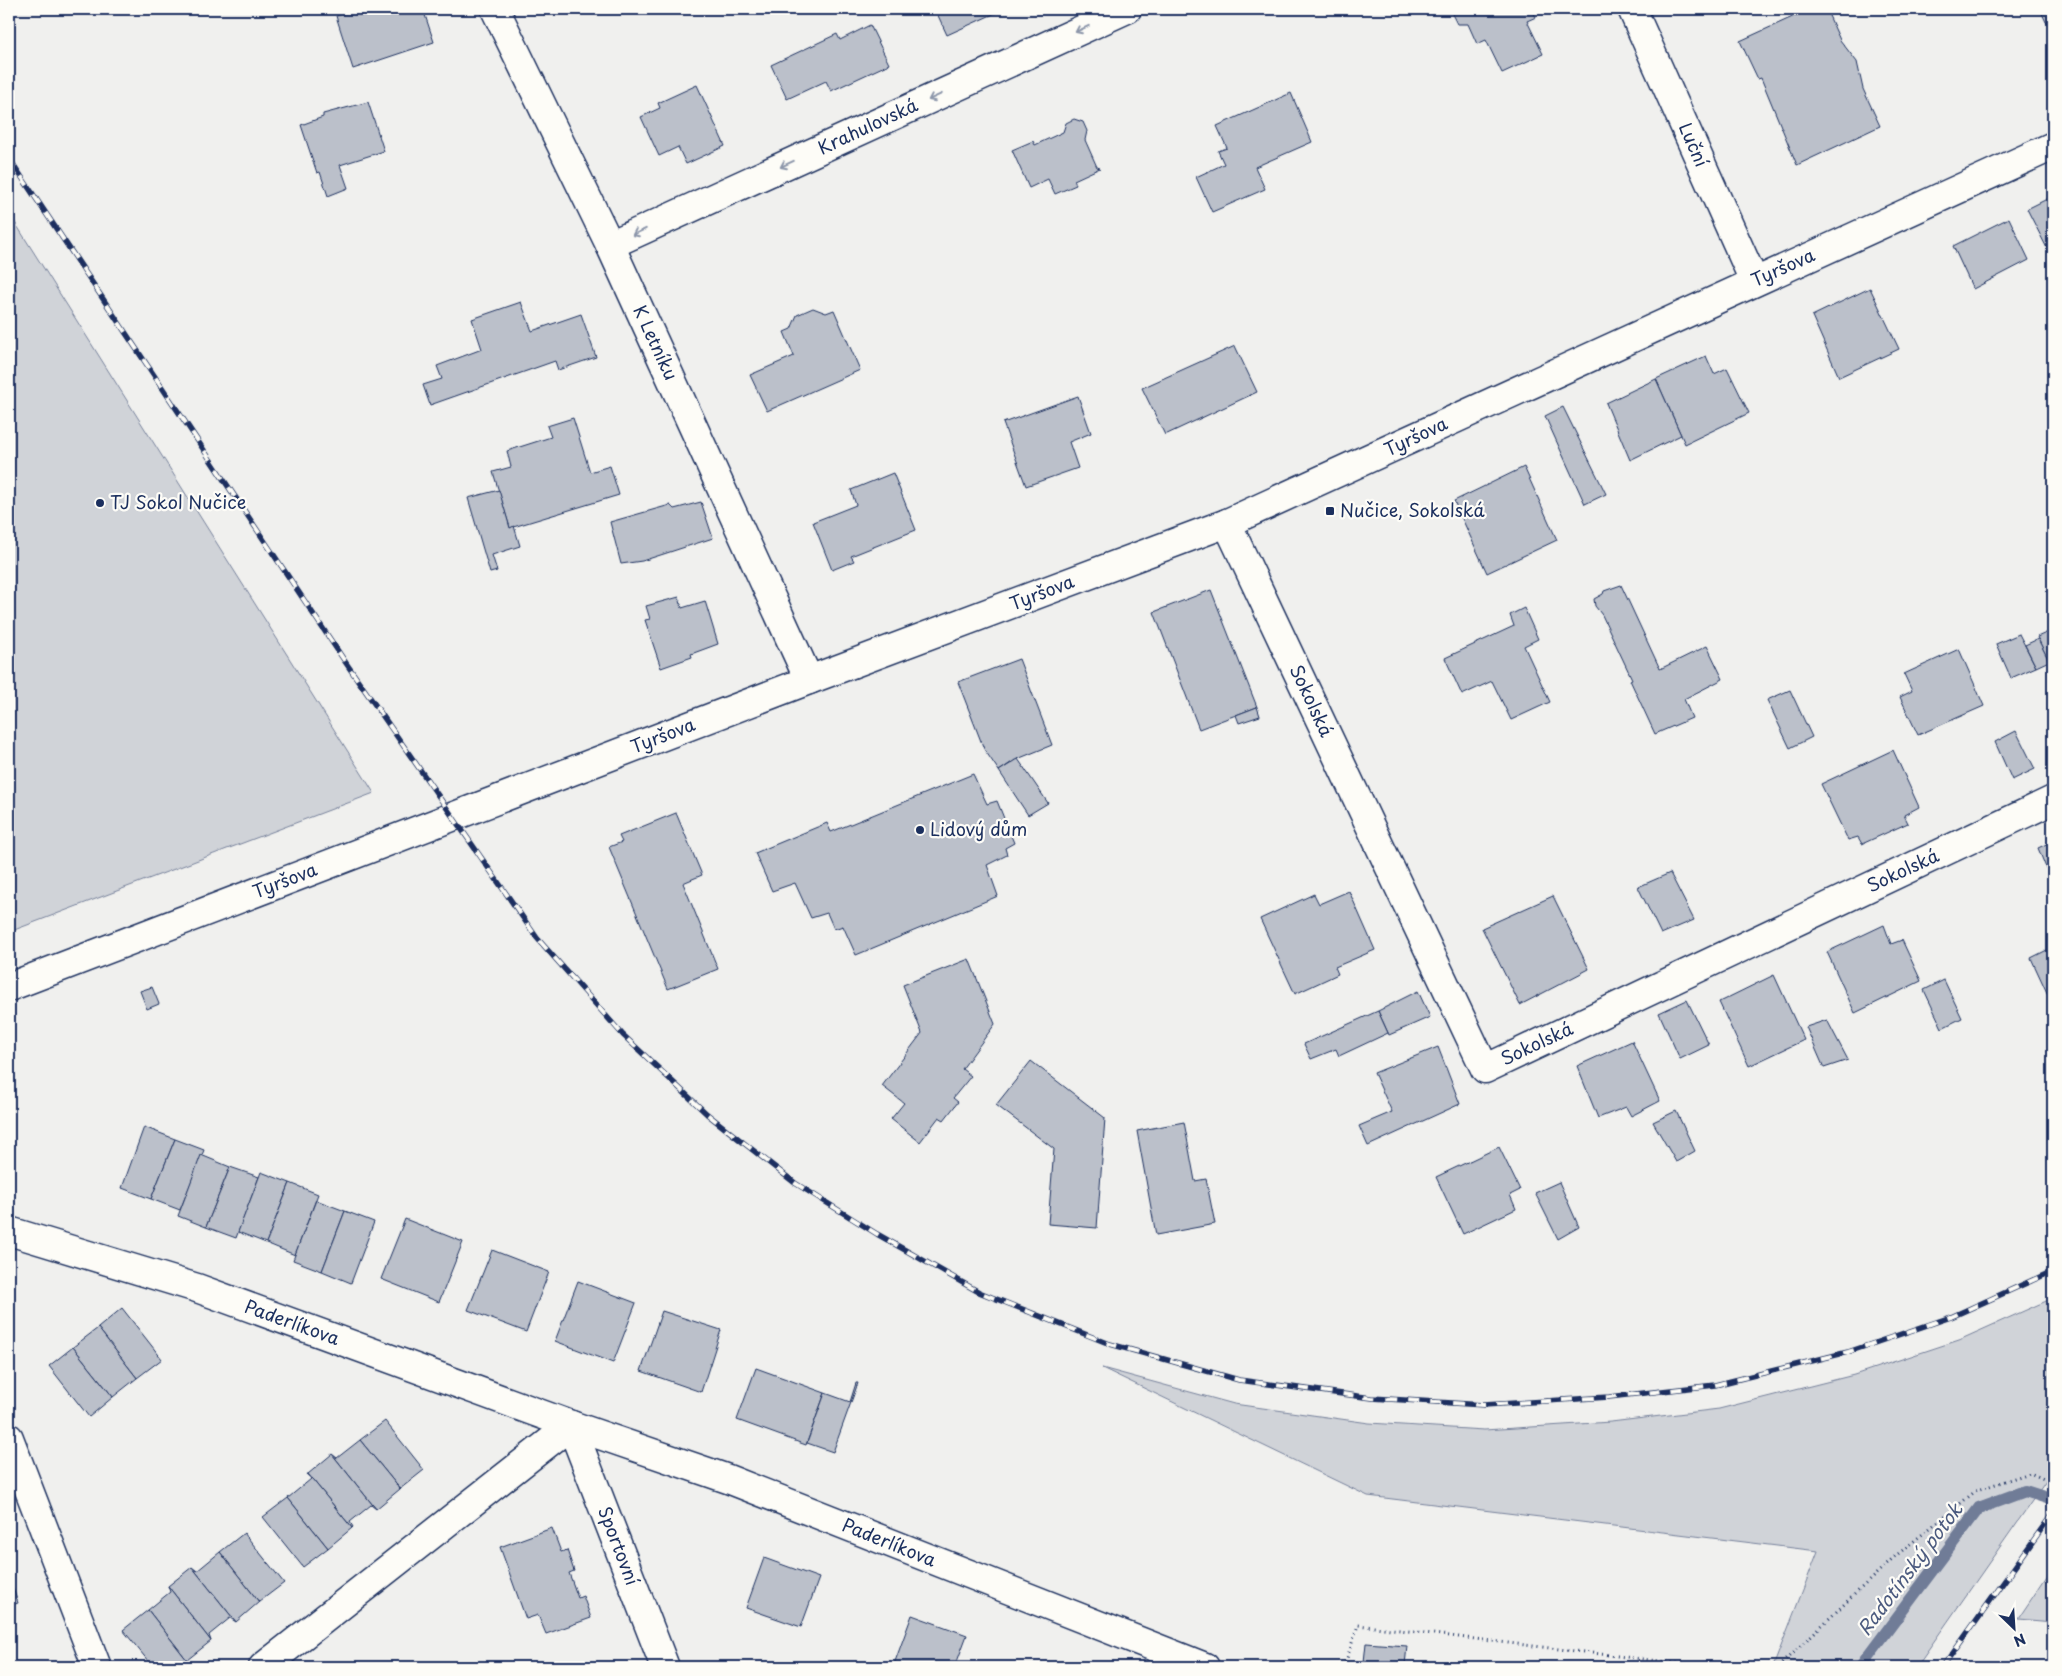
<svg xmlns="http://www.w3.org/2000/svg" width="2062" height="1676" viewBox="0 0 2062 1676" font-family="'Playpen Sans',sans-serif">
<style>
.green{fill:#d0d3d8;stroke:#76819b}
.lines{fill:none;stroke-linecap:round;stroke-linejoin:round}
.stream{stroke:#6f7b97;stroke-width:12}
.building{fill:#bbc0ca;stroke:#1b2f5e}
.minor-casing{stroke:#1b2f5e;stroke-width:31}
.tertiary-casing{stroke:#1b2f5e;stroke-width:31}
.path{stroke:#1b2f5e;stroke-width:3;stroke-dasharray:1 4;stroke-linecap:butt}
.minor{stroke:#fdfcf7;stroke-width:28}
.tertiary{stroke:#fdfcf7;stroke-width:28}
.rail-casing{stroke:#1b2f5e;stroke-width:5.5}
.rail{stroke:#fdfcf7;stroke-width:4;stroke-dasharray:11;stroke-linecap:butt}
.oneway{stroke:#8c96aa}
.poi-dot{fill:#1b2f5e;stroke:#fdfcf7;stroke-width:2}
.labels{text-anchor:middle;stroke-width:4.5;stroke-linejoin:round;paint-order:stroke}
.street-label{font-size:18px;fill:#1b2f5e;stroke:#fdfcf7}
.poi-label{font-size:18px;fill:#1b2f5e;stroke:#fdfcf7;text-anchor:start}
.water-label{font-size:19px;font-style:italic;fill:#4c5b7f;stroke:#fdfcf7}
</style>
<rect width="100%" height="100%" fill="#f0f0ee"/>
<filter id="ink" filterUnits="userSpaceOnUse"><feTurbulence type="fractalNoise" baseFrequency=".02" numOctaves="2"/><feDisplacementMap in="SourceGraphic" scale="10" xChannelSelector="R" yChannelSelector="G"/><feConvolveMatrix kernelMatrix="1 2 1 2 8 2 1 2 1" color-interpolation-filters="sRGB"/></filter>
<g filter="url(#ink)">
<g class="green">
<path d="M9,213L374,793L9,932Z"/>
<path d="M2053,1298V1471L1916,1667H1773L1818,1551L1368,1496L1102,1368L1234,1404L1369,1423L1484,1430L1611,1422L1719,1409L1854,1375L1959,1340Z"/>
<path d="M2053,1567V1622L2018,1619Z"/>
</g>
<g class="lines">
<path class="stream" d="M1860,1667L1979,1508L2025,1491L2053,1500"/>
</g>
<g class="building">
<path d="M359,9H423L434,42L353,69L336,16Z"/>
<path d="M935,9H999L1000,11L947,35Z"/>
<path d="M1455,9H1532L1536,17L1527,21L1543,54L1502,73L1486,40L1477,44L1468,24H1457L1452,14Z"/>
<path d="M1810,9H1826L1840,40L1857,62L1863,89L1880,126L1797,165L1761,78L1758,79L1740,41Z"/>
<path d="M2040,9H2053V19L2046,22Z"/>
<path d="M870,25L889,64L831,91L826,81L787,99L771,65L837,34L840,40Z"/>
<path d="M697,85L725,146L686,164L678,147L659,156L641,117L660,108L658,103Z"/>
<path d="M1291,93L1312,142L1255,167L1265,189L1212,212L1196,177L1224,164L1218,151L1227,148L1217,126Z"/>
<path d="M368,102L384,151L340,165L348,188L328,196L320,172L317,173L301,125L323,117V114Z"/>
<path d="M1074,119L1083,122L1087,131L1085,140L1097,167L1100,168L1074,180L1076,185L1055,194L1048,179L1029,188L1012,150L1033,141L1035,145L1063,132L1066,123Z"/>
<path d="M2053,196V257L2052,258L2027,209Z"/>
<path d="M2009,218L2029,260L1973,289L1953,246Z"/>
<path d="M1870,288L1899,349L1839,377L1812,316Z"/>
<path d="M521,302L532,331L581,314L596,357L558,370L555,361L430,405L423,385L442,379L437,366L482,349L472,319Z"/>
<path d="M813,308L826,313L834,310L860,370L767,411L750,375L794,356L784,332L791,329L797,315Z"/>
<path d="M1235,346L1257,392L1165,435L1142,388Z"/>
<path d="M1706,356L1714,374L1727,368L1749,413L1685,444L1656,379Z"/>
<path d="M1656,379L1681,435L1630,460L1606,403Z"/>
<path d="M1078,396L1091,433L1069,442L1078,468L1026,486L1003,423Z"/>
<path d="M1563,407L1606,494L1585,504L1545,416Z"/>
<path d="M573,418L590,472L610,466L619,495L510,528L493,472L511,467L507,451L551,437L547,426Z"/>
<path d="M1524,467L1557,540L1487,573L1454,501Z"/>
<path d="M893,473L916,530L851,556L854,561L832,570L813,522L856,505L851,490Z"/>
<path d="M499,490L510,528L514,526L520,546L492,555L497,571L490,573L468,498Z"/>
<path d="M701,502L713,538L642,561L621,564L610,522L670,505L674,509Z"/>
<path d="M1621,585L1660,669L1707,646L1723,679L1684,699L1692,718L1655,734L1630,680L1632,679L1602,615L1595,606L1594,599L1603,594L1604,591Z"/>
<path d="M1211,590L1257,707L1199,729L1154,612Z"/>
<path d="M679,597L682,608L705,601L718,644L691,654L692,657L661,668L645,620L650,619L646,606Z"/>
<path d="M1524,608L1538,639L1524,646L1550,702L1511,720L1492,681L1462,695L1445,658L1514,626L1510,615Z"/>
<path d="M2053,630V659L2049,661L2037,637Z"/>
<path d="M2019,634L2036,667L2011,678L1996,644Z"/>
<path d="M2038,639L2049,661L2036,667L2025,645Z"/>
<path d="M1959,649L1984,706L1918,735L1900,697L1912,691L1904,674Z"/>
<path d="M1019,659L1052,745L1015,760L999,771L984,749L958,682Z"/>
<path d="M1790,690L1812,737L1790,748L1767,700Z"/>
<path d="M1257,707L1260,716L1239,723L1236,715Z"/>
<path d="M2016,731L2035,769L2012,780L1995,742Z"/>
<path d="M1893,750L1919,807L1904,815L1908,823L1862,844L1858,837L1848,840L1821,784Z"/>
<path d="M1018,759L1048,803L1028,815L999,771Z"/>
<path d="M973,774L987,804L997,801L1014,843L1005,848L1007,855L987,865L998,896L856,955L843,926L834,929L827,913L811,918L795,883L772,891L755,853L827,823L831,832Z"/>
<path d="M676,813L702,875L683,883L718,969L668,989L609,847L622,842L619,836Z"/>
<path d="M2053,841V885L2038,848Z"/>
<path d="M1670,873L1694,920L1661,934L1638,887Z"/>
<path d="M1349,891L1375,950L1335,967L1338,974L1295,994L1260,919L1314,894L1319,904Z"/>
<path d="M1553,896L1589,969L1520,1005L1482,928Z"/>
<path d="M1884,925L1891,944L1902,940L1921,981L1855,1013L1827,952Z"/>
<path d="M2053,947V995L2049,997L2031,958Z"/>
<path d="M969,959L995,1024L962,1069L971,1076L953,1098L958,1102L944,1120L939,1117L920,1142L891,1119L904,1103L882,1086L922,1033L903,985Z"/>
<path d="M1774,975L1804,1040L1749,1066L1719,1002Z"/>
<path d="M1944,980L1962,1018L1942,1028L1924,990Z"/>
<path d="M152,987L159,1004L147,1009L140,991Z"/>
<path d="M1418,991L1430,1017L1389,1035L1378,1011Z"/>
<path d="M1687,1000L1709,1045L1680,1059L1659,1013Z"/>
<path d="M1378,1011L1388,1033L1339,1056L1336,1049L1311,1059L1304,1044Z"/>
<path d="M1827,1020L1848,1060L1824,1068L1806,1027Z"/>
<path d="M1632,1041L1660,1101L1631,1116L1626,1107L1598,1118L1577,1066Z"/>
<path d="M1438,1047L1460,1104L1368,1146L1359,1126L1392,1112L1374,1073Z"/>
<path d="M1031,1061L1105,1118L1097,1228L1048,1224L1054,1149L996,1105Z"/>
<path d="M1676,1111L1695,1151L1676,1162L1653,1122Z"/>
<path d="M1184,1122L1195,1181L1206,1179L1215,1224L1156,1235L1137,1131Z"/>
<path d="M144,1127L175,1139L151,1199L122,1188Z"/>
<path d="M175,1139L204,1150L180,1210L151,1199Z"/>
<path d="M1499,1147L1520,1190L1510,1195L1516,1209L1463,1234L1436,1177Z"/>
<path d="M201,1155L230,1167L206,1227L178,1216Z"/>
<path d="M230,1167L259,1177L236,1238L206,1227Z"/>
<path d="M261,1172L290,1183L266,1243L238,1232Z"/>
<path d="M1559,1182L1579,1227L1558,1239L1535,1193Z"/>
<path d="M290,1183L318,1194L295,1255L266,1243Z"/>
<path d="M316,1200L345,1211L322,1271L293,1260Z"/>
<path d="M345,1211L374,1222L351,1283L322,1271Z"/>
<path d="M405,1219L463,1242L439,1302L381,1279Z"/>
<path d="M492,1250L549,1272L526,1332L468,1310Z"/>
<path d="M578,1281L636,1303L613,1363L555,1341Z"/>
<path d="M122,1308L162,1359L137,1378L98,1328Z"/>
<path d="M662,1311L721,1330L701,1392L641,1371Z"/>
<path d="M98,1328L137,1378L113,1397L73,1347Z"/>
<path d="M73,1347L113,1397L89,1417L49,1366Z"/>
<path d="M756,1368L825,1393L806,1445L737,1420Z"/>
<path d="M856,1383H858L833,1452L807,1443L825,1393L850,1402Z"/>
<path d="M385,1421L424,1470L400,1489L360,1440Z"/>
<path d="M360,1440L400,1489L376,1509L332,1454L337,1458Z"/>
<path d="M332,1454L376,1509L371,1505L350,1522L353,1527L352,1528L308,1474Z"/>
<path d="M307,1474H308L352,1528L328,1548L288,1498L311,1479Z"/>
<path d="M288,1498L328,1548L303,1567L263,1517Z"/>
<path d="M552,1528L561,1552L567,1550L574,1571L569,1573L578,1598L583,1596L591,1618L546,1634L538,1615L526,1619L500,1547Z"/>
<path d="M244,1533L284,1583L259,1602L220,1552Z"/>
<path d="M220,1552L259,1602L236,1622L192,1567L197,1571Z"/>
<path d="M764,1558L819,1578L801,1627L746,1608Z"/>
<path d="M192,1567L236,1622L230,1618L209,1635L211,1641L168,1586Z"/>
<path d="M9,1576L18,1603L9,1606Z"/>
<path d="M168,1586L211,1641L187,1660L148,1610L170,1592Z"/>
<path d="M148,1610L187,1660L178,1667H153L123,1630Z"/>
<path d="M912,1615L967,1635L955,1667H893Z"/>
<path d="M1366,1643L1407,1646L1405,1665L1364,1662Z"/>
</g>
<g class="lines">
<g class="minor-casing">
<g id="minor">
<path d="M495,9L610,245L809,680"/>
<path d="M1632,9L1754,281"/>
<path d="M610,245L1127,9"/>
<path d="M1227,523L1485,1069L2053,800"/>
<path d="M9,1231L197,1288L571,1425L728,1479L1205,1667"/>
<path d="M9,1438L97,1667"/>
<path d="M263,1667L571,1425L665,1667"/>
</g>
</g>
<g class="tertiary-casing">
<path id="tertiary" d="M9,987L809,680L1227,523L2053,146"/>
</g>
<g class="path">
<path d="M1344,1667L1358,1625L1709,1667"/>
<path d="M1778,1667L1893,1558L1977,1490L2030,1473L2053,1483"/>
</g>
<use href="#minor" class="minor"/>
<use href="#tertiary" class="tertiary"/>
<g class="rail-casing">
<g id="rail">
<path d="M9,158L346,663L537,938L623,1035L707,1114L795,1183L877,1234L979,1292L1110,1344L1239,1380L1372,1398L1484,1405L1609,1397L1715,1385L1848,1352L1951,1317L2053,1271"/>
<path d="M1943,1667L2053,1513"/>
</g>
</g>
<use href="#rail" class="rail"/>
</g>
<defs><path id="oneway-shaft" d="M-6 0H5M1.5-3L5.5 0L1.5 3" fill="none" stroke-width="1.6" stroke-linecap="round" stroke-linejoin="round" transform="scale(1.25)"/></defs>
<g class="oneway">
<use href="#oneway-shaft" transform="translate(1082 29) rotate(155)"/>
<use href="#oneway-shaft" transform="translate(935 97) rotate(155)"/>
<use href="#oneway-shaft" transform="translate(787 164) rotate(155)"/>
<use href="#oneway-shaft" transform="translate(639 232) rotate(155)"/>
</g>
</g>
<g class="poi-dot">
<circle cx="100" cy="503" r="5"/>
<rect x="1325" y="506" width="10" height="10" rx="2.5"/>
<circle cx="920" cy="830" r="5"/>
</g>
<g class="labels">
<g class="street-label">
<text transform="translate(868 127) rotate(-25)" y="6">Krahulovská</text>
<text transform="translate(1693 145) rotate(66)" y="6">Luční</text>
<text transform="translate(1783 268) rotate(-24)" y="6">Tyršova</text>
<text transform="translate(655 343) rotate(65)" y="6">K Letníku</text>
<text transform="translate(1416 437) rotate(-25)" y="6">Tyršova</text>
<text transform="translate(1042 593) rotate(-21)" y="6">Tyršova</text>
<text transform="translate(1311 701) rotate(65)" y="6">Sokolská</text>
<text transform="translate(663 736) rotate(-21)" y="6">Tyršova</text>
<text transform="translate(1903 871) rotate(-25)" y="6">Sokolská</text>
<text transform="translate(285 881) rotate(-21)" y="6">Tyršova</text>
<text transform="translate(1537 1044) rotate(-25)" y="6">Sokolská</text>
<text transform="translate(292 1323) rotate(20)" y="6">Paderlíkova</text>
<text transform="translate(889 1543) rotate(22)" y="6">Paderlíkova</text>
<text transform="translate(618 1546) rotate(69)" y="6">Sportovní</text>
</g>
<g class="poi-label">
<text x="110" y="509">TJ Sokol Nučice</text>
<text x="1340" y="517">Nučice, Sokolská</text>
<text x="930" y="836">Lidový dům</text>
</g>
<g class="water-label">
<text transform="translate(1910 1569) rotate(-53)" y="7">Radotínský potok</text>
</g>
</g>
<rect width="2062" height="1676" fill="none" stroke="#fdfcf7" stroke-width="30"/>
<rect x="15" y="15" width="2032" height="1646" fill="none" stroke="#1b2f5e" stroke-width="2" filter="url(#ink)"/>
<g transform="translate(2014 1628) rotate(155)" stroke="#fdfcf7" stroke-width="4" paint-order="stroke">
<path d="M0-4L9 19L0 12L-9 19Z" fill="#1b2f5e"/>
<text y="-8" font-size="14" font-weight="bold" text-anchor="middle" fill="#1b2f5e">N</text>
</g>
</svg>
